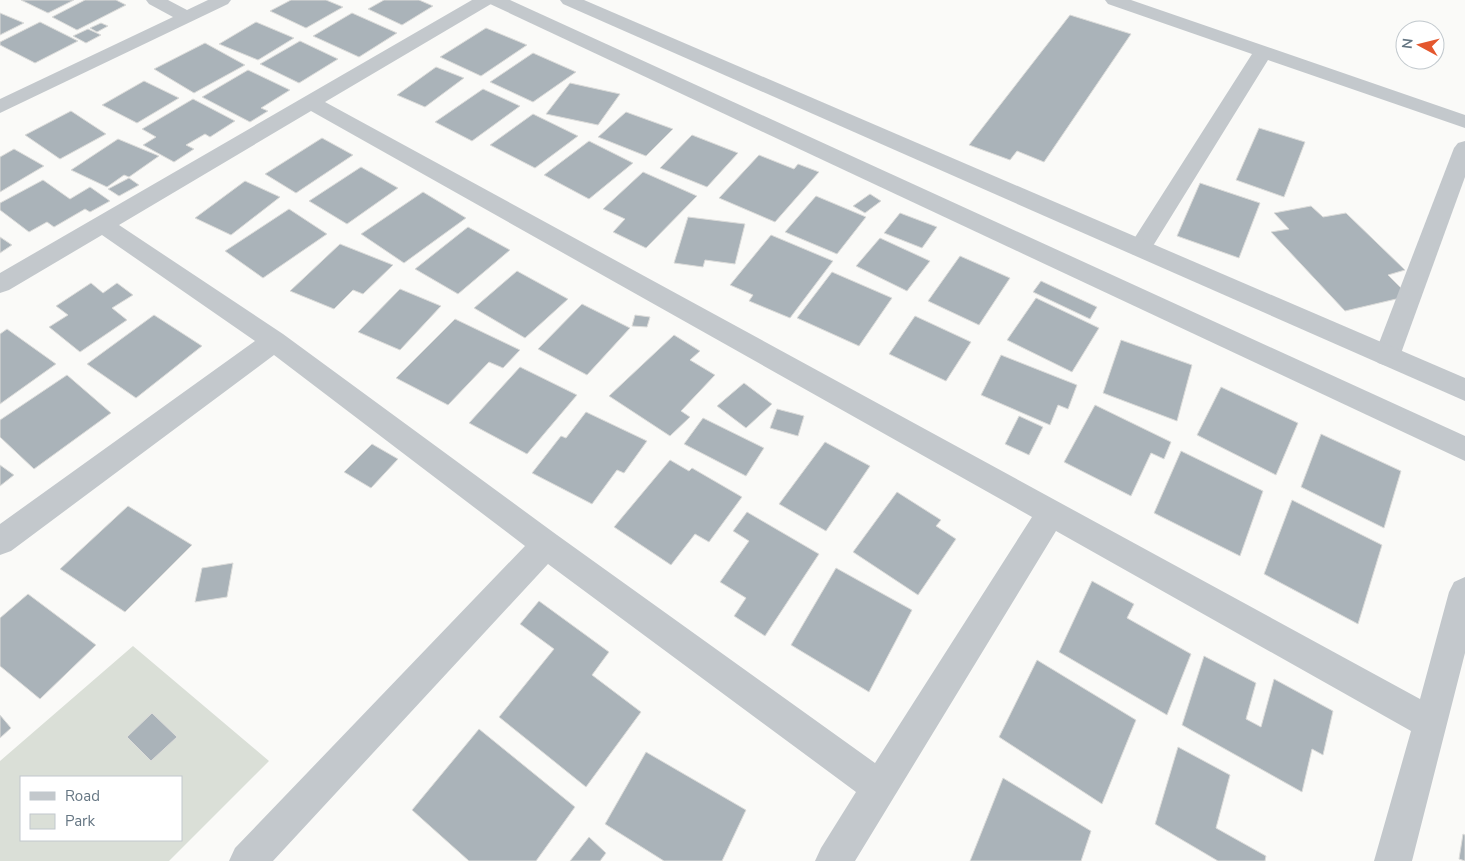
<svg xmlns="http://www.w3.org/2000/svg" width="1465" height="861" viewBox="0 0 1465 861" font-family="'Nunito Sans',sans-serif">
<style>
.green{fill:#dadfd7;fill-rule:evenodd}
.building{fill:#aab3b9;stroke:#dcdcda}
.lines{fill:none;stroke-linecap:round;stroke-linejoin:round}
.minor{fill:#c3c8cc;fill-rule:evenodd}
.tertiary{fill:#c3c8cc;fill-rule:evenodd}
</style>
<rect width="100%" height="100%" fill="#fafaf8"/>
<path class="green" d="M133,646L269,761L169,861H0V761ZM21,777H181V840H21Z"/>
<g class="building">
<path d="M21,0H74L48,13Z"/>
<path d="M85,0H116L126,5L77,30L52,17Z"/>
<path d="M291,0H326L343,7L306,28L270,11Z"/>
<path d="M384,0H419L433,6L402,25L368,9Z"/>
<path d="M0,13L24,23L0,35Z"/>
<path d="M352,13L397,33L359,57L313,36Z"/>
<path d="M1070,15L1131,34L1044,162L1017,151L1010,160L969,145Z"/>
<path d="M40,22L78,41L35,63L0,45V42Z"/>
<path d="M256,22L294,38L258,60L219,44Z"/>
<path d="M101,23L108,26L97,32L90,28Z"/>
<path d="M486,28L527,45L481,76L440,57Z"/>
<path d="M88,29L101,35L86,43L73,36Z"/>
<path d="M300,41L338,59L299,83L260,64Z"/>
<path d="M205,43L245,65L194,93L154,69Z"/>
<path d="M533,53L576,72L533,102L490,82Z"/>
<path d="M436,67L464,78L425,107L397,95Z"/>
<path d="M248,70L290,90L261,108L268,111L250,122L202,97Z"/>
<path d="M144,81L179,98L137,123L102,105Z"/>
<path d="M570,83L620,94L598,125L546,114Z"/>
<path d="M483,89L520,106L472,141L435,122Z"/>
<path d="M193,99L235,121L210,137L205,134L186,145L194,149L174,162L143,145L156,137L142,129Z"/>
<path d="M71,111L106,134L60,159L25,135Z"/>
<path d="M626,112L673,129L646,156L598,137Z"/>
<path d="M533,114L578,136L535,168L490,145Z"/>
<path d="M1259,128L1305,142L1284,197L1236,180Z"/>
<path d="M692,135L738,153L707,187L660,168Z"/>
<path d="M322,138L353,155L296,193L265,174Z"/>
<path d="M118,139L159,156L129,177L124,175L107,187L71,170Z"/>
<path d="M589,141L633,163L589,199L544,175Z"/>
<path d="M14,149L44,166L0,192V157Z"/>
<path d="M759,155L794,169L798,164L819,172L775,222L719,198Z"/>
<path d="M361,167L398,188L347,224L309,201Z"/>
<path d="M643,172L697,196L646,248L613,232L625,219L603,209Z"/>
<path d="M129,178L139,185L119,196L108,189Z"/>
<path d="M43,180L70,199L90,187L110,201L90,212L85,209L54,227L47,222L29,232L0,210V203Z"/>
<path d="M245,181L280,197L231,235L195,218Z"/>
<path d="M1200,183L1260,203L1239,258L1177,236Z"/>
<path d="M423,192L466,218L404,263L361,234Z"/>
<path d="M870,194L881,201L865,213L853,206Z"/>
<path d="M816,196L866,217L837,254L785,232Z"/>
<path d="M1311,206L1323,217L1346,213L1405,270L1388,275L1409,296L1345,311L1271,232L1289,229L1274,213Z"/>
<path d="M289,209L327,234L263,278L225,251Z"/>
<path d="M900,213L937,227L922,248L884,233Z"/>
<path d="M688,217L745,224L735,264L705,260L703,267L674,263Z"/>
<path d="M468,227L510,250L458,294L415,269Z"/>
<path d="M771,235L833,261L790,318L749,301L753,295L730,285Z"/>
<path d="M0,237L12,245L0,253Z"/>
<path d="M880,238L930,261L907,291L856,266Z"/>
<path d="M340,244L393,265L363,294L353,290L334,309L290,291Z"/>
<path d="M960,256L1010,278L979,325L928,301Z"/>
<path d="M517,271L568,299L525,338L474,308Z"/>
<path d="M832,272L892,298L859,346L797,318Z"/>
<path d="M1041,281L1097,307L1090,319L1033,292Z"/>
<path d="M91,283L103,293L117,283L133,295L112,308L127,320L80,352L49,327L68,315L56,306Z"/>
<path d="M400,289L441,306L400,350L358,332Z"/>
<path d="M1036,298L1099,328L1072,372L1007,340Z"/>
<path d="M582,304L630,328L587,375L538,349Z"/>
<path d="M154,315L202,346L136,398L87,364Z"/>
<path d="M635,315L650,317L647,327L632,326Z"/>
<path d="M915,316L971,342L946,381L889,354Z"/>
<path d="M455,319L520,350L503,368L489,362L448,405L396,378Z"/>
<path d="M7,329L56,364L0,404V334Z"/>
<path d="M674,335L700,351L690,360L715,375L681,411L690,417L670,436L609,396Z"/>
<path d="M1121,340L1192,365L1177,421L1103,393Z"/>
<path d="M1001,355L1077,385L1068,409L1058,405L1050,425L981,395Z"/>
<path d="M520,367L577,395L527,454L469,423Z"/>
<path d="M67,375L111,413L34,469L0,437V420Z"/>
<path d="M744,383L772,404L746,428L717,406Z"/>
<path d="M1221,387L1298,423L1276,475L1197,435Z"/>
<path d="M1095,405L1171,442L1164,459L1151,453L1131,496L1064,462Z"/>
<path d="M777,409L804,416L798,436L770,428Z"/>
<path d="M586,412L647,441L624,473L617,470L592,504L532,473L561,436L566,438Z"/>
<path d="M1019,416L1043,427L1029,455L1005,444Z"/>
<path d="M703,418L764,448L746,476L684,444Z"/>
<path d="M1321,434L1401,471L1384,528L1301,487Z"/>
<path d="M825,442L870,466L826,531L779,504Z"/>
<path d="M372,444L398,459L371,488L344,472Z"/>
<path d="M1181,451L1263,491L1240,556L1154,513Z"/>
<path d="M670,460L689,471L692,468L742,497L709,542L695,534L671,565L614,527Z"/>
<path d="M0,465L14,475L0,486Z"/>
<path d="M897,492L941,520L936,526L956,539L918,595L853,552Z"/>
<path d="M1292,500L1382,545L1358,624L1264,574Z"/>
<path d="M128,506L192,545L125,612L60,569Z"/>
<path d="M747,512L819,554L765,636L734,616L746,598L720,582L749,541L733,531Z"/>
<path d="M233,563L227,597L195,602L202,568Z"/>
<path d="M836,568L912,610L869,692L791,645Z"/>
<path d="M1092,581L1134,604L1127,618L1191,654L1167,715L1059,652Z"/>
<path d="M28,594L96,645L40,699L0,666V618Z"/>
<path d="M539,601L609,652L592,675L641,712L586,787L499,717L554,649L520,624Z"/>
<path d="M1204,656L1256,683L1246,719L1261,727L1274,679L1333,711L1323,755L1312,749L1302,792L1182,725Z"/>
<path d="M1037,660L1136,720L1102,804L999,737Z"/>
<path d="M152,713L177,737L151,761L127,737Z"/>
<path d="M0,715L11,728L0,738Z"/>
<path d="M479,729L575,807L536,861H469L412,810Z"/>
<path d="M1178,747L1230,775L1216,828L1266,856L1265,861H1218L1155,824Z"/>
<path d="M646,752L746,810L722,861H664L605,824Z"/>
<path d="M1003,778L1091,831L1081,861H970Z"/>
<path d="M1463,834L1465,835V861L1459,859Z"/>
<path d="M589,837L606,853L600,861H570Z"/>
</g>
<g class="lines">
<g class="minor">
<path d="M146,0H168L187,10L208,0H231L228,4L0,113V99L173,17L149,4Z"/>
<path d="M472,0H494L491,4L325,102L1420,699L1449,592L1454,582L1465,577V653L1412,861H1374L1411,731L1056,531L855,861H815L821,848L856,792L548,564L273,861H229L235,848L525,546L274,355L11,551L0,555V524L255,341L102,235L9,290L0,293V273ZM311,111L1032,517L875,763L557,535L283,334L119,225Z"/>
<path d="M1105,0H1131L1465,115V128L1268,60L1148,254L1140,256L1132,254L1128,248L1132,242L1252,54L1108,4Z"/>
<path d="M1465,141V177L1400,356L1396,363L1387,366L1378,363L1374,356L1454,148L1458,143Z"/>
</g>
<g class="tertiary">
<path d="M487,0H510L1465,436V461L490,4Z"/>
<path d="M560,0H584L1465,378V401L563,4Z"/>
</g>
</g>
<rect x="20" y="776" width="162" height="65" fill="#ffffff" stroke="#c1c8cd"/>
<rect x="30" y="792" width="25" height="8" fill="#c3c8cc" stroke="#c1c8cd"/>
<text x="65" y="801" font-size="15" fill="#657683">Road</text>
<rect x="30" y="814" width="25" height="15" fill="#dadfd7" stroke="#c1c8cd"/>
<text x="65" y="826" font-size="15" fill="#657683">Park</text>
<g transform="translate(1420 45) rotate(277)"><circle r="24" fill="#ffffff" stroke="#c1c8cd"/>
<path d="M0-4L9 19L0 12L-9 19Z" fill="#e4572e"/>
<text y="-8" font-size="14" font-weight="bold" text-anchor="middle" fill="#657683">N</text>
</g>
</svg>
